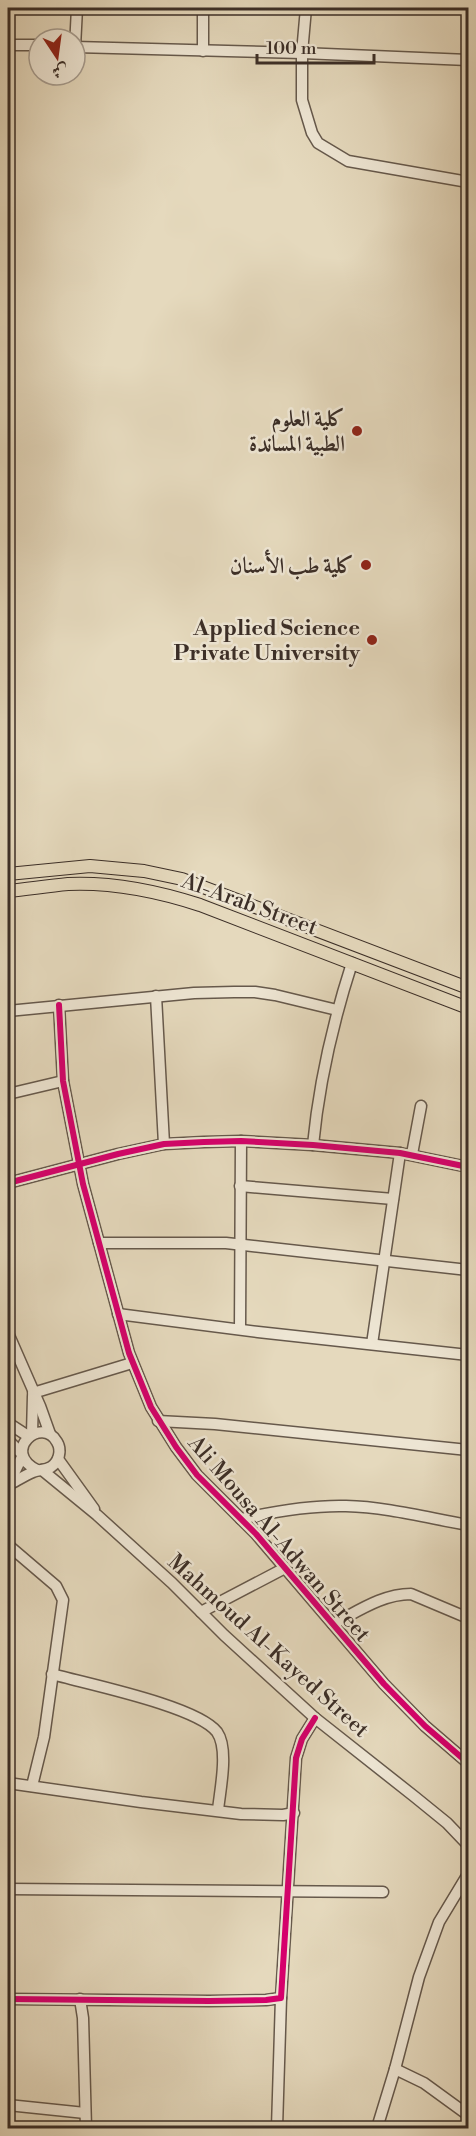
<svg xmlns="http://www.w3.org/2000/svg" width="476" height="2136" viewBox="0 0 476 2136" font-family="'Libre Bodoni',Amiri,serif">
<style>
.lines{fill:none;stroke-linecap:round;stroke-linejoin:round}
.minor-casing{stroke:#66594c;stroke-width:13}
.major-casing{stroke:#3b2e27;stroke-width:14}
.minor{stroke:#eee6d4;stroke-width:10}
.major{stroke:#e5d9bd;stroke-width:12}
.cycleway-casing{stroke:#eee6d4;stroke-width:10}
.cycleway{stroke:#d6006c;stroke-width:6}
.poi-dot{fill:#8f2418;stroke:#eee6d4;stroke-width:2}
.labels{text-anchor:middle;stroke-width:5;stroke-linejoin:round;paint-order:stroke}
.poi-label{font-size:22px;font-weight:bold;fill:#3b2e27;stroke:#eee6d4;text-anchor:end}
.street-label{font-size:22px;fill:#3b2e27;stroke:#eee6d4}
</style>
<rect width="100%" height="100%" fill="#e5d9bd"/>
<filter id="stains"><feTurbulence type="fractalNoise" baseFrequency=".00333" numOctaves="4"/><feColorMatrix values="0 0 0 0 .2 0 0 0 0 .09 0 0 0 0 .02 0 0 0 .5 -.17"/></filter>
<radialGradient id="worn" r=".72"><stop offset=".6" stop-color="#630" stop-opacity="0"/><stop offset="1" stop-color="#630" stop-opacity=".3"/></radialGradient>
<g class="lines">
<g class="minor-casing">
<g id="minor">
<path d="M306,8L302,53V100L312,133L318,143L348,161L468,182"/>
<path d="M12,45H39"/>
<path d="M75,47L302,53L468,60"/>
<path d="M75,47L77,8"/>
<path d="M203,51V8"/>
<path d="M156,996L164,1144"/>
<path d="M59,1005L63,1081L83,1184L129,1353L151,1407L176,1447L197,1475L256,1534L384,1684L425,1726L468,1763"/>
<path d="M8,1011L194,993L234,992H255L275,995L337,1010"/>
<path d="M8,1094L63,1081"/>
<path d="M313,1145C319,1083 333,1022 352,963"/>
<path d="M412,1154L421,1106"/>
<path d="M8,1183L118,1154L164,1144L204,1142L241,1141L313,1145L400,1153L468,1167"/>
<path d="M240,1186L393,1199"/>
<path d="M99,1243H226L468,1270"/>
<path d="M118,1314L258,1332L468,1355"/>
<path d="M240,1329L241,1141"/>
<path d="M8,1333L40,1406L50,1434"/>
<path d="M372,1344L400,1153"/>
<path d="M33,1393L132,1363"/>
<path d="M158,1421L215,1424L468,1450"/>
<path d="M8,1423L28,1436"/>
<path d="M32,1434L33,1396"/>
<path d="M8,1440L22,1454"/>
<path d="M58,1459L94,1509"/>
<path d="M42,1470L97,1515L172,1583L224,1635L315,1718L415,1797L447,1823L468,1845"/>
<path d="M8,1485C16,1481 24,1476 33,1472C39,1469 45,1471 51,1467C59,1462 62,1450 57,1442C42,1415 0,1451 37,1470"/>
<path d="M8,1485L22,1457"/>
<path d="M241,1519C276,1511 310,1505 346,1506C387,1507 428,1518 468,1525"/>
<path d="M8,1545L56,1586L63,1600L44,1737L32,1786"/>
<path d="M201,1612L285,1568"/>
<path d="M333,1624C357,1612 382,1594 411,1594L468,1618"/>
<path d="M52,1674C87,1684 197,1706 217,1732C229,1749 220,1790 218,1810"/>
<path d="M8,1783L141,1802L241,1814L283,1815L294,1813"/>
<path d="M8,1889L383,1892"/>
<path d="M8,1999L209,2001L266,2000L281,1998L296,1758L302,1739L315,1718"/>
<path d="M80,1999L83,2018L86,2128"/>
<path d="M395,2069L419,1977L439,1922L468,1874"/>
<path d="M8,2105L85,2113"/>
<path d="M277,2128L281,1998"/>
<path d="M377,2128L395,2069L424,2083L468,2115"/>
</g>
</g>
<g class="major-casing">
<g id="major">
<path d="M8,874L90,866L144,871L182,879L468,988"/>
<path d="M8,891C28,889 47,886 68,884C114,882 157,891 200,905L468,1008"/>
</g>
</g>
<use href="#minor" class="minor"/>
<use href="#major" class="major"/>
<g class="cycleway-casing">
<g id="cycleway">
<path d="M59,1005L63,1081L83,1184L129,1353L151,1407L176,1447L197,1475L256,1534L384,1684L425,1726L468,1763"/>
<path d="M8,1183L118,1154L164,1144L204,1142L241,1141L313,1145L400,1153L468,1167"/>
<path d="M8,1999L209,2001L266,2000L281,1998L296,1758L302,1739L315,1718"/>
</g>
</g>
<use href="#cycleway" class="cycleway"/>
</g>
<g class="poi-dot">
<circle cx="357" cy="431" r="6"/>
<circle cx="366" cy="565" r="6"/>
<circle cx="372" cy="640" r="6"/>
</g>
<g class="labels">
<g class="poi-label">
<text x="345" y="426">كلية العلوم<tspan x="345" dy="25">الطبية المساندة</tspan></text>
<text x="354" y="573">كلية طب الأسنان</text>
<text x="360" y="635">Applied Science<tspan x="360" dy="25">Private University</tspan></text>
</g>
<g class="street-label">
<text transform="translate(250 903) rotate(20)" y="8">Al-Arab Street</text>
<text transform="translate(280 1538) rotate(49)" y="8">Ali Mousa Al-Adwan Street</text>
<text transform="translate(269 1645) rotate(42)" y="8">Mahmoud Al-Kayed Street</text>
</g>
</g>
<rect width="476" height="2136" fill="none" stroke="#e5d9bd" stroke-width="30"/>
<rect x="9" y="9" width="458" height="2118" fill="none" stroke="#3b2e27" stroke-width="3"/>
<rect x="15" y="15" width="446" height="2106" fill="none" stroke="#3b2e27" stroke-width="1.5"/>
<g transform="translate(57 57) rotate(167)"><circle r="28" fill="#eee6d4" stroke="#a69c8f" stroke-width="1.5"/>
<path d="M0-4.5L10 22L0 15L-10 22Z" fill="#8f2418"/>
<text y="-9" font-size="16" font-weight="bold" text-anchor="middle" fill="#3b2e27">ش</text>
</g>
<path d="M257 54v9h117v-9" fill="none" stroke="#3b2e27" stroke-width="3"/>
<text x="266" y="54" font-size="18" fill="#3b2e27" stroke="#eee6d4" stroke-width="4.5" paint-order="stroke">100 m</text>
<rect width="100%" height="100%" filter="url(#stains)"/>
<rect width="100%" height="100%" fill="url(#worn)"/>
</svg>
